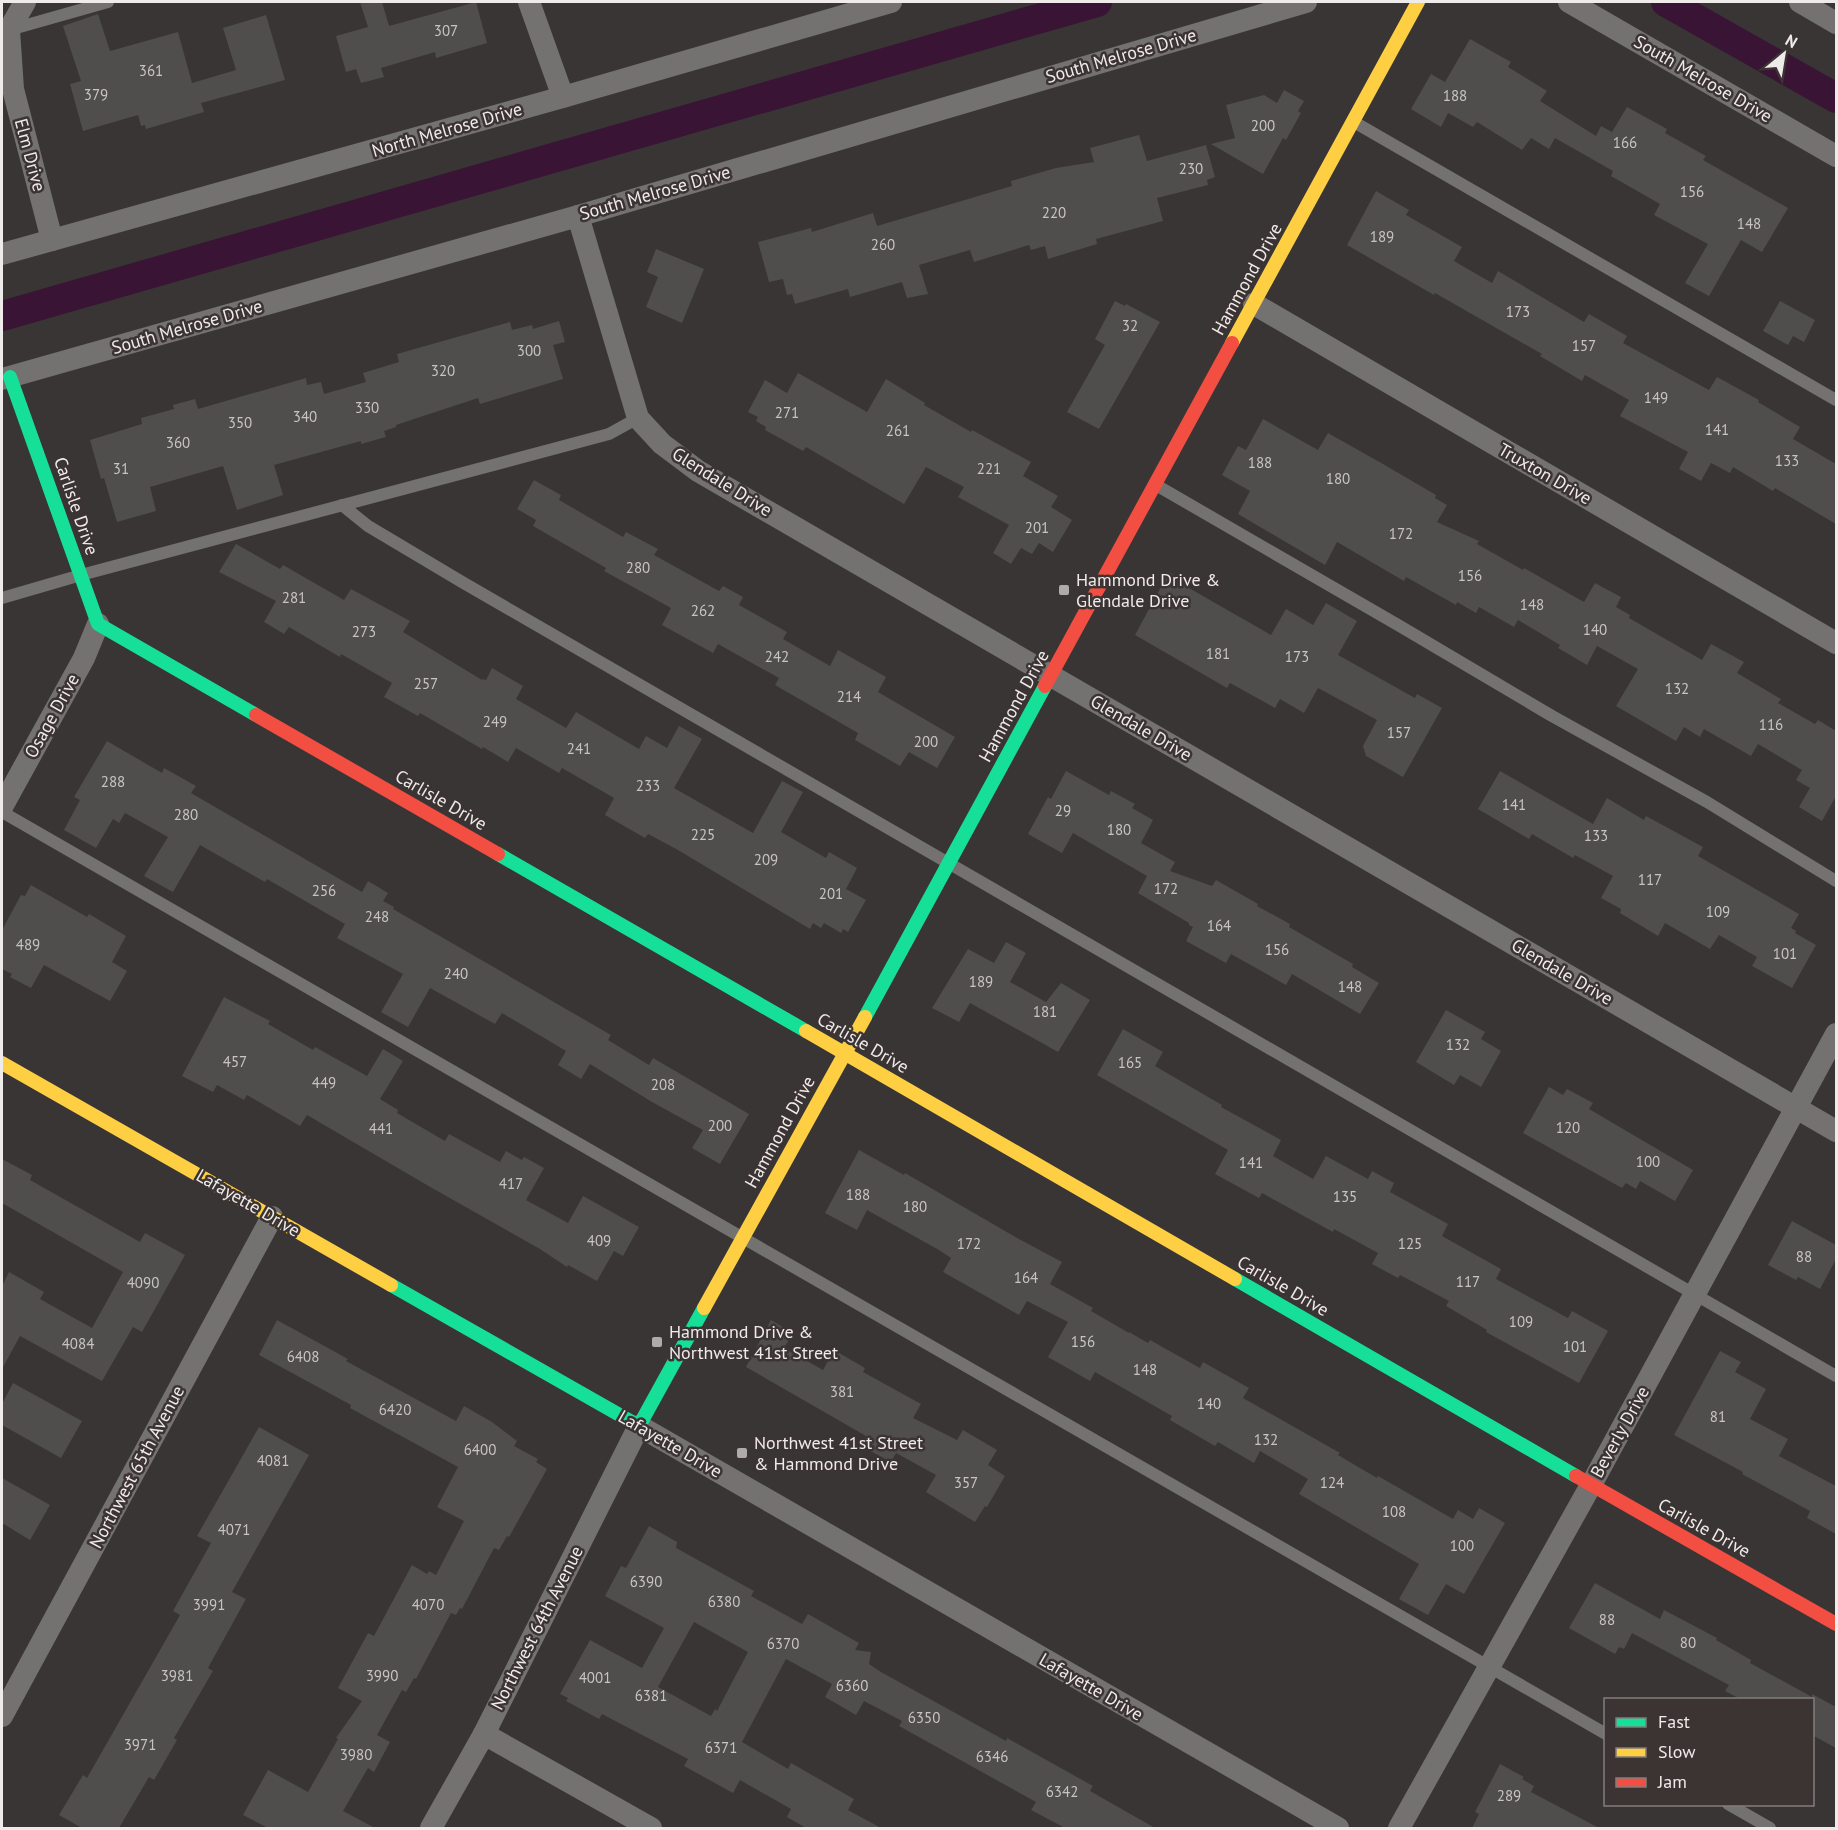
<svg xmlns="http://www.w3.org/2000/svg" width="1838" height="1830" viewBox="0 0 1838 1830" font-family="'PT Sans',sans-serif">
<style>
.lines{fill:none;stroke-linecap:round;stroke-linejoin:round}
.canal{stroke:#3a1435;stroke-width:30}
.building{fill:#504d4d;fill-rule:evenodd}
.lane{stroke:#747171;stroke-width:12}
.street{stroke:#747171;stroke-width:22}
.fast{stroke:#16e098;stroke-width:14}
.slow{stroke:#ffcf43;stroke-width:14}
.jam{stroke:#f24e42;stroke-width:14}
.poi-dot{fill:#afabab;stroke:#3b3433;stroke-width:2}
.labels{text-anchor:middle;stroke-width:5;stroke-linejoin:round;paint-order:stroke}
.number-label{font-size:15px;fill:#c7c4c3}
.street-label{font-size:18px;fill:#efebea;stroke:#3b3433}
.poi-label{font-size:18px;fill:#efebea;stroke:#3b3433;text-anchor:start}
</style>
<rect width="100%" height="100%" fill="#393535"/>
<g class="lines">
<g class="canal">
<path d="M1666,2L1836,98"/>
<path d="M2,316L1097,2"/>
</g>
</g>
<g class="building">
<path d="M360,2H382L389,26L476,2L487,43L436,58L435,52L381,68L384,77L361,83L356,69L346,72L336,36L368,27Z"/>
<path d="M98,14L110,51L178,32L192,83L236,70L223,28L266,15L285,80L201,103L204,112L146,129L145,125L141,126L138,115L83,131L70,84L81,81L63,26Z"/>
<path d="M1470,39L1511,62L1508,67L1547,91L1540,101L1596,136L1601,126L1612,132L1627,107L1667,129L1665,133L1706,156L1703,160L1788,208L1762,252L1741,240L1709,296L1685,283L1708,244L1654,215L1660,204L1611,176L1613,171L1555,138L1549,149L1531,138L1522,150L1477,122L1473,127L1448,113L1441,127L1411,109L1431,74L1445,82Z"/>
<path d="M1284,90L1304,101L1298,111L1301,113L1286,140L1283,138L1263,174L1211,144L1235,138L1226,105L1264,95L1277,103Z"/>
<path d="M1139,135L1147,161L1206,145L1215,177L1207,180L1208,185L1157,198L1163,221L1096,239L1097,244L1048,259L1045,246L1031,250L1029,245L974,262L970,250L919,265L928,294L907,298L902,282L850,297L848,289L795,304L792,294L787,295L783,279L769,282L758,242L811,228L812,232L873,213L877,226L1012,186L1011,181L1056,168L1094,162L1090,148Z"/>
<path d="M1376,191L1409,210L1406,215L1462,247L1454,261L1492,283L1498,271L1584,322L1589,314L1627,336L1623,343L1709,390L1717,377L1759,400L1758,402L1800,427L1793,439L1836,464V524L1775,488L1773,491L1733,467L1730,473L1711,463L1701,481L1679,469L1688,452L1620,416L1629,400L1585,375L1582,381L1540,356L1542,354L1435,293L1434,295L1347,245Z"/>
<path d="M656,249L704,269L682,323L646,307L658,277L647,272Z"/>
<path d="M1115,301L1125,306L1126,304L1160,322L1099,429L1067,412L1105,345L1095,339Z"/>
<path d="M1780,301L1815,320L1804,342L1793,336L1788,345L1763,331Z"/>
<path d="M559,321L565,342L553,345L563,379L480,404L478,398L396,425V427L384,431L386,437L361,444V441L274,465L283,495L237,510L223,466L150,487L156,511L117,522L104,478L101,479L90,440L142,424L141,418L174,409L173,405L195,399L198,409L306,378L307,385L321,382L324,394L366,382L363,373L399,362L397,354L510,322L512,330L532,325L533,329Z"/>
<path d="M798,373L867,412L886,379L925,403L924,405L971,432L972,430L1031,462L1023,476L1058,496L1051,507L1072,520L1053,552L1039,543L1032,554L1021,548L1011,564L993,553L1009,525L958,497L964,487L926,467L904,504L806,447L803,451L765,430L766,427L756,421L758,417L748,412L765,380L787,393Z"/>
<path d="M1263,419L1318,450L1328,433L1383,464L1436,495L1435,498L1447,505L1437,522L1479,541L1477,544L1523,570L1524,568L1584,602L1595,583L1621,597L1616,607L1630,615L1629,618L1702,660L1711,644L1744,662L1737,673L1781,699L1778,703L1815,724L1818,720L1836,731V796L1822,821L1799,807L1810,788L1796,780L1802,770L1758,744L1751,756L1704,729L1700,737L1684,727L1676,741L1616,706L1638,669L1597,646L1587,665L1558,648L1560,645L1518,620L1514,627L1479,607L1476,613L1457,602L1456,605L1406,577L1404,581L1337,542L1325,565L1238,514L1250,491L1222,475L1238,446L1246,450Z"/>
<path d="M534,480L561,495L559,500L623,537L626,532L658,549L654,555L719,591L723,586L743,597L739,605L787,632L783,639L830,666L838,650L886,677L878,692L955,737L937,768L909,752L900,766L855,740L858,733L775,685L779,678L718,644L713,653L662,625L671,608L604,571L606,568L533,526L536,520L517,509Z"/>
<path d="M236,544L280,569L283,565L344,600L351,589L410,621L403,632L482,680L483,679L486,680L492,668L523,686L516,699L566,728L576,712L639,749L646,736L667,748L679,726L702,739L674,788L753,833L782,781L803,792L781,832L826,858L829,852L857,868L846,889L866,900L848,932L843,929L841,933L824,923L821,928L813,923L810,929L678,850L648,834L645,838L605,815L614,798L562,768L559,773L516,748L508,762L483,747L482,749L420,713L418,716L384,697L392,683L341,654L340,657L289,627L284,634L264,622L276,601L219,572Z"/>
<path d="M1169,572L1191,584L1189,588L1271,635L1286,609L1313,625L1326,603L1357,621L1338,655L1415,698L1417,694L1442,708L1403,777L1366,756L1363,746L1377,720L1318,688L1304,713L1280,699L1275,708L1230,683L1227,688L1135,635Z"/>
<path d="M107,741L162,773L164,768L196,786L191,793L362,892L368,881L388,893L383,901L394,907L393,909L611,1035L608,1040L649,1065L653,1058L749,1114L720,1164L692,1148L703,1130L652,1102L590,1064L581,1079L558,1065L566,1051L502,1013L495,1024L430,988L408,1027L381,1012L403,974L337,938L345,924L267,879L265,882L200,845L173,892L144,876L168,837L125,813L119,823L113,819L96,848L64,830L80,800L74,797Z"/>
<path d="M1066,771L1109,795L1111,791L1135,804L1132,808L1153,820L1141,843L1175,862L1170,871L1212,886L1216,880L1258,904L1257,906L1290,924L1289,927L1353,964L1352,967L1379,983L1360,1014L1292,974L1286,985L1231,954L1226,963L1186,941L1193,927L1189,925V923L1138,893L1147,876L1073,833L1062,853L1028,834L1048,797L1051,799Z"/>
<path d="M1500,771L1593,824L1607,798L1644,820L1646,816L1703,847L1698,856L1799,914L1791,928L1796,931L1795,933L1816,945L1792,988L1752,966L1757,957L1719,935L1710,949L1665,923L1658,936L1620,913L1621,909L1601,898L1613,876L1575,855L1573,858L1532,834L1529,839L1478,809Z"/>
<path d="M31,885L87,917L89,914L126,936L112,962L127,971L110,1001L44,965L31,988L10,977L12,974L2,969V930L21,895L25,896Z"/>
<path d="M1006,942L1026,953L1010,982L1046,1002L1061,983L1090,1000L1058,1052L970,1003L959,1022L932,1008L968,949L994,963Z"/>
<path d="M224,997L270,1021L268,1024L313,1050L315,1047L367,1076L383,1049L403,1061L380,1099L398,1110L397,1113L445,1141L449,1134L500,1162L506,1151L522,1160L524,1157L544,1168L526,1200L568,1223L583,1196L639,1227L623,1256L614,1251L597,1281L568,1265L567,1267L540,1249L432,1188L307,1115L300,1126L247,1095L244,1100L217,1085L213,1092L182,1076Z"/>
<path d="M1446,1010L1485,1032L1481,1039L1501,1051L1481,1087L1460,1075L1454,1085L1416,1062Z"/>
<path d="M1123,1029L1163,1052L1155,1066L1222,1105L1221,1107L1281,1140L1273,1156L1313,1179L1326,1156L1368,1179L1372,1171L1394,1183L1390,1192L1448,1224L1442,1236L1501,1269L1496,1279L1568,1318L1572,1311L1608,1331L1579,1383L1486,1332L1487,1330L1446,1306L1449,1301L1400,1275L1398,1278L1372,1264L1378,1253L1334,1229L1333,1232L1262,1193L1259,1198L1215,1174L1228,1150L1097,1075Z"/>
<path d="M1549,1087L1563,1095L1567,1089L1593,1103L1589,1109L1693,1170L1675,1201L1640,1181L1636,1189L1626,1183L1622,1188L1523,1133Z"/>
<path d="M859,1150L904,1175L905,1173L1019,1239L1062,1262L1050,1284L1093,1308L1091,1311L1129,1333V1332L1148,1343L1150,1340L1200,1368L1203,1362L1249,1388L1243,1398L1340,1453L1338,1455L1377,1478L1378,1476L1453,1519L1458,1510L1473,1519L1479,1508L1505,1523L1464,1594L1446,1584L1428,1615L1399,1599L1419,1564L1299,1494L1308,1479L1260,1451L1254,1463L1218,1442L1215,1446L1170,1420L1172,1416L1095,1372L1090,1381L1048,1357L1068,1322L1027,1301L1019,1315L998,1303L943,1272L951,1258L939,1250L867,1210L857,1230L825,1213Z"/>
<path d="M2,1159L32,1175L30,1180L140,1242L145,1233L185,1255L142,1332L133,1327L102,1381L20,1336L2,1369V1286L9,1272L44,1292L40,1299L92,1328L123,1272L2,1203Z"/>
<path d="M1792,1221L1836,1245V1259L1820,1289L1798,1277L1796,1280L1768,1265Z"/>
<path d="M277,1320L348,1359L346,1361L456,1421L464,1406L492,1422L517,1441L514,1446L538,1459L536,1462L547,1469L509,1537L507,1536L499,1550L494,1548L462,1609L460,1608L456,1615L451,1613L416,1679L414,1678L406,1692L402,1690L377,1735L390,1742L374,1772L368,1768L343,1811L375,1828H268L243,1815L268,1770L308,1792L338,1739L336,1738L362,1701L338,1688L368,1633L374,1636L412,1565L427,1574L429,1571L436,1575L464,1521L437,1507L458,1467L350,1408L351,1405L259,1355Z"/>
<path d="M771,1320L793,1333L784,1348L823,1370L834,1350L865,1368L863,1372L921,1404L913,1418L957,1440L963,1430L997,1450L988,1465L1005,1476L987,1507L985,1506L975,1522L926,1492L936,1475L896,1453L891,1462L861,1446L866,1436L746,1367Z"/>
<path d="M1720,1351L1741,1362L1735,1372L1766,1389L1750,1419L1788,1439L1779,1456L1836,1486V1534L1807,1518L1810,1511L1742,1474L1743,1472L1674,1435Z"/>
<path d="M13,1383L82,1421L61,1458L2,1425V1404Z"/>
<path d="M259,1427L309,1455L232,1592L246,1599L208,1668L213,1671L174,1738L177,1740L154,1780L149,1777L119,1828H82L59,1815L83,1775L87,1778L180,1615L173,1611L211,1543L197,1536Z"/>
<path d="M2,1478L50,1505L30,1540L2,1523Z"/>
<path d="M649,1526L677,1542L676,1548L754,1591L751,1596L802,1624L808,1614L859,1643L855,1650L871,1652L869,1664L881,1672L1006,1741L1007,1738L1093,1786L1090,1791L1155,1828H1065L1031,1810L1036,1802L899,1726L902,1721L864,1701L856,1715L825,1697L832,1684L786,1659L742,1742L788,1769L791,1763L854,1799L848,1810L881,1828H806L787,1817L791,1809L740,1780L733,1793L684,1766L688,1759L602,1714L599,1719L566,1701L568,1698L560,1694L590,1640L642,1668L664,1628L605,1596L621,1566L626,1568ZM694,1622L748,1652L717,1711L715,1709L711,1716L658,1687Z"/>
<path d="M1595,1583L1660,1619L1664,1610L1717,1638L1716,1640L1751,1660L1750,1663L1812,1697V1694L1836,1707V1748L1812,1735V1700H1742L1725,1691L1729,1685L1632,1633L1624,1649L1619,1647L1615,1654L1569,1628Z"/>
<path d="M1500,1764L1524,1777L1522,1779L1534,1786L1531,1792L1599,1828H1472L1479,1814L1475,1812Z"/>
</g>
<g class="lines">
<g class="lane">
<path d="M9,30L108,2"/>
<path d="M1354,122L1836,400"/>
<path d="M1156,485L1398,625L1552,716L1707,802L1836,881"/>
<path d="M342,505L368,526L462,582L1836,1376"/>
<path d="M2,598L81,575L609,434L638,418"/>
<path d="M2,812L1606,1734"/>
<path d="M1728,1804L1770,1828"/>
</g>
<g class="street">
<path d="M25,2L9,30L13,89L52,240"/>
<path d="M529,2L563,97"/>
<path d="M1569,2L1836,156"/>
<path d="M1800,2L1836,23"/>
<path d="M578,216L638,418L662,444L698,471L1836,1131"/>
<path d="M2,254L563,97L891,2"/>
<path d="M1254,304L1836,643"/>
<path d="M2,379L578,216L1306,2"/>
<path d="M2,807L84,658L98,624"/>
<path d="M2,1716L272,1217"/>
<path d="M484,1734L651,1828"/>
<path d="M431,1828L484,1734L639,1426L1338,1828"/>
<path d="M1399,1828L1591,1485L1836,1034"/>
</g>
<g class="fast">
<path d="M10,377L98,624L256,715"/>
<path d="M498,854L806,1031"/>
<path d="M865,1017L1045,686"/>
<path d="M1235,1279L1576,1476"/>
<path d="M391,1285L639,1426L704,1308"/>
</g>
<g class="slow">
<path d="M1232,343L1418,2"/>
<path d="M806,1031L1235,1279"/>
<path d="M2,1063L391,1285"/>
<path d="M704,1308L865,1017"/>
</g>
<g class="jam">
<path d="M1045,686L1232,343"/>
<path d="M256,715L498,854"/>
<path d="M1576,1476L1836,1624"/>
</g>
</g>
<g class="poi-dot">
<rect x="1058" y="584" width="12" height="12" rx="3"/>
<rect x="651" y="1336" width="12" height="12" rx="3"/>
<rect x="736" y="1447" width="12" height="12" rx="3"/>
</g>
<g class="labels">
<g class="number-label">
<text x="446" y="36">307</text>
<text x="151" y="76">361</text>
<text x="96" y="100">379</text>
<text x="1455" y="101">188</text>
<text x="1263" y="131">200</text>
<text x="1625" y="148">166</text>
<text x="1191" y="174">230</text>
<text x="1692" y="197">156</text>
<text x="1054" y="218">220</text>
<text x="1749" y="229">148</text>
<text x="1382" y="242">189</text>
<text x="883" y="250">260</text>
<text x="1518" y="317">173</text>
<text x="1130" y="331">32</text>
<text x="1584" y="351">157</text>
<text x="529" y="356">300</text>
<text x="443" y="376">320</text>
<text x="1656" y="403">149</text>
<text x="367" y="413">330</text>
<text x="787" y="418">271</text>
<text x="305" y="422">340</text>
<text x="240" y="428">350</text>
<text x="1717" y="435">141</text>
<text x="898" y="436">261</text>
<text x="178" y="448">360</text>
<text x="1787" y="466">133</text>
<text x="1260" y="468">188</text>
<text x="121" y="474">31</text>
<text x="989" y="474">221</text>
<text x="1338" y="484">180</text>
<text x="1037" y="533">201</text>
<text x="1401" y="539">172</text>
<text x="638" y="573">280</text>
<text x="1470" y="581">156</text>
<text x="294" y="603">281</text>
<text x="1532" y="610">148</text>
<text x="703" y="616">262</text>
<text x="1595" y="635">140</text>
<text x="364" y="637">273</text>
<text x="1218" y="659">181</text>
<text x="777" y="662">242</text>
<text x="1297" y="662">173</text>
<text x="426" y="689">257</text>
<text x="1677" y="694">132</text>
<text x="849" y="702">214</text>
<text x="495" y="727">249</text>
<text x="1771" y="730">116</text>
<text x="1399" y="738">157</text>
<text x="926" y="747">200</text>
<text x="579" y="754">241</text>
<text x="113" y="787">288</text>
<text x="648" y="791">233</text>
<text x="1514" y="810">141</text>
<text x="1063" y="816">29</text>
<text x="186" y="820">280</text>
<text x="1119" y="835">180</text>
<text x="703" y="840">225</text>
<text x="1596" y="841">133</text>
<text x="766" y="865">209</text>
<text x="1650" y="885">117</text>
<text x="1166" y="894">172</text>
<text x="324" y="896">256</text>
<text x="831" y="899">201</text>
<text x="1718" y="917">109</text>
<text x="377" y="922">248</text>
<text x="1219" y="931">164</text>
<text x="28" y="950">489</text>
<text x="1277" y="955">156</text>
<text x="1785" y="959">101</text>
<text x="456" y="979">240</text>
<text x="981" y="987">189</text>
<text x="1350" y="992">148</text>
<text x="1045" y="1017">181</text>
<text x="1458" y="1050">132</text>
<text x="235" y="1067">457</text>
<text x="1130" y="1068">165</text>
<text x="324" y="1088">449</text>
<text x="663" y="1090">208</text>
<text x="720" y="1131">200</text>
<text x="1568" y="1133">120</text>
<text x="381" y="1134">441</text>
<text x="1648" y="1167">100</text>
<text x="1251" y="1168">141</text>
<text x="511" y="1189">417</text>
<text x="858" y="1200">188</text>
<text x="1345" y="1202">135</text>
<text x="915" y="1212">180</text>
<text x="599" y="1246">409</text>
<text x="969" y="1249">172</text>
<text x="1410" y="1249">125</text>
<text x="1804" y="1262">88</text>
<text x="1026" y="1283">164</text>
<text x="1468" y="1287">117</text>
<text x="143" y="1288">4090</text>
<text x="1521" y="1327">109</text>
<text x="1083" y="1347">156</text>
<text x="78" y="1349">4084</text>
<text x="1575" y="1352">101</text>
<text x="303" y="1362">6408</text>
<text x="1145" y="1375">148</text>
<text x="842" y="1397">381</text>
<text x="1209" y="1409">140</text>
<text x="395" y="1415">6420</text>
<text x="1718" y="1422">81</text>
<text x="1266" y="1445">132</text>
<text x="480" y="1455">6400</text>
<text x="273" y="1466">4081</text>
<text x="966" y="1488">357</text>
<text x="1332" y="1488">124</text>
<text x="1394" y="1517">108</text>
<text x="234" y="1535">4071</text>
<text x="1462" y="1551">100</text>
<text x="646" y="1587">6390</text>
<text x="724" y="1607">6380</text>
<text x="209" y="1610">3991</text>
<text x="428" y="1610">4070</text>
<text x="1607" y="1625">88</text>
<text x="1688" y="1648">80</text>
<text x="783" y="1649">6370</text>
<text x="177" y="1681">3981</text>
<text x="382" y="1681">3990</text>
<text x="595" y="1683">4001</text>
<text x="852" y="1691">6360</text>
<text x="651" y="1701">6381</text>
<text x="924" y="1723">6350</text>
<text x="140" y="1750">3971</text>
<text x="721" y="1753">6371</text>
<text x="356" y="1760">3980</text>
<text x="992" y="1762">6346</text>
<text x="1062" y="1797">6342</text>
<text x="1509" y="1801">289</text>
</g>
<g class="street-label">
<text transform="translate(1121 56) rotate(-16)" y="6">South Melrose Drive</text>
<text transform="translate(1703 79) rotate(30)" y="6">South Melrose Drive</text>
<text transform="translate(447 130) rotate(-16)" y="6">North Melrose Drive</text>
<text transform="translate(30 155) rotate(75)" y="6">Elm Drive</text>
<text transform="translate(655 193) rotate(-16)" y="6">South Melrose Drive</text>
<text transform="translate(1247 279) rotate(-61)" y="6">Hammond Drive</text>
<text transform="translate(187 327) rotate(-16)" y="6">South Melrose Drive</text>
<text transform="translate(1545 474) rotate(30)" y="6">Truxton Drive</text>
<text transform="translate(722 482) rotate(32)" y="6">Glendale Drive</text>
<text transform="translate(76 506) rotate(71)" y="6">Carlisle Drive</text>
<text transform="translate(1014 706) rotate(-61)" y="6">Hammond Drive</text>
<text transform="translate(52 716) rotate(-61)" y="6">Osage Drive</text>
<text transform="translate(1141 728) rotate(30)" y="6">Glendale Drive</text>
<text transform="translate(441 800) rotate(30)" y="6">Carlisle Drive</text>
<text transform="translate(1562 972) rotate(30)" y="6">Glendale Drive</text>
<text transform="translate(863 1043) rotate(30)" y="6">Carlisle Drive</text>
<text transform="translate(780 1132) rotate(-61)" y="6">Hammond Drive</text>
<text transform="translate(248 1203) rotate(30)" y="6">Lafayette Drive</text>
<text transform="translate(1283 1286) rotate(30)" y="6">Carlisle Drive</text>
<text transform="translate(1620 1432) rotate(-61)" y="6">Beverly Drive</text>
<text transform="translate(670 1444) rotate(30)" y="6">Lafayette Drive</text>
<text transform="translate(137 1467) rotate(-62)" y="6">Northwest 65th Avenue</text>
<text transform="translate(1704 1528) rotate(29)" y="6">Carlisle Drive</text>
<text transform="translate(537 1628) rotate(-63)" y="6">Northwest 64th Avenue</text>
<text transform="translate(1091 1687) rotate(30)" y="6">Lafayette Drive</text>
</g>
<g class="poi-label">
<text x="1076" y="586">Hammond Drive &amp;<tspan x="1076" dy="21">Glendale Drive</tspan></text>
<text x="669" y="1338">Hammond Drive &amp;<tspan x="669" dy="21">Northwest 41st Street</tspan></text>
<text x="754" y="1449">Northwest 41st Street<tspan x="754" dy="21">&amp; Hammond Drive</tspan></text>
</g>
</g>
<rect width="1838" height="1830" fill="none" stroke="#efebea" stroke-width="6"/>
<rect x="1604" y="1698" width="210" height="108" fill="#3b3433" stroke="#837d7c" stroke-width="1.5"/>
<rect x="1616" y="1718" width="30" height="9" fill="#16e098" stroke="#837d7c" stroke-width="1.5"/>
<text x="1658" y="1728" font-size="18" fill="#efebea">Fast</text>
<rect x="1616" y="1748" width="30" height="9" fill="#ffcf43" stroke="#837d7c" stroke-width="1.5"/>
<text x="1658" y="1758" font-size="18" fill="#efebea">Slow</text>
<rect x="1616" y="1778" width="30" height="9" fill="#f24e42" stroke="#837d7c" stroke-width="1.5"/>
<text x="1658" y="1788" font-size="18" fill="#efebea">Jam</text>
<g transform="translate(1784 54) rotate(30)" stroke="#3b3433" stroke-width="4.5" paint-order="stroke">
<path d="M0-4.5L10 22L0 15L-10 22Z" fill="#efebea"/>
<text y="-9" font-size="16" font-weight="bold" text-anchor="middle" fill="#efebea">N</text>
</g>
</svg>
